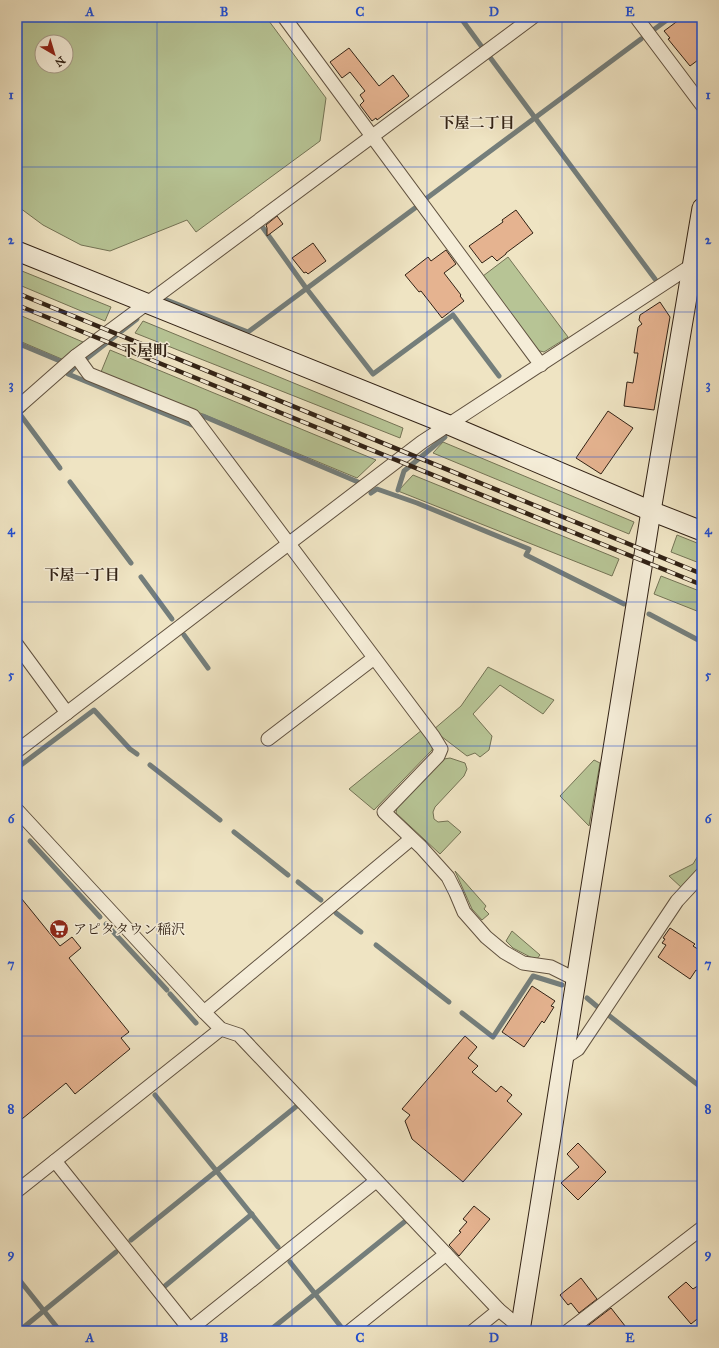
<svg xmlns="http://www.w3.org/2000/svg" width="719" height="1348" viewBox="0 0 719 1348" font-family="'IM FELL Great Primer','Noto Serif JP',serif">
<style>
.green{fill:#b7c495;stroke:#747355;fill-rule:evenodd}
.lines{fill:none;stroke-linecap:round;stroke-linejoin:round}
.stream{stroke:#747e7b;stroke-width:5}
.building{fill:#e5b390;stroke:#322215}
.street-casing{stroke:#615240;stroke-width:15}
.secondary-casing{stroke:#322215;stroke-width:21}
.street{stroke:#f5edd8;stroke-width:13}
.secondary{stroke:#f5edd8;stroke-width:19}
.rail-casing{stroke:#322215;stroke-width:4.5}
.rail{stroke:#f5edd8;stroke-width:3;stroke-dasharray:9;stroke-linecap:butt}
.grid{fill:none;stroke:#1d4ed8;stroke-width:1;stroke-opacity:0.55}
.labels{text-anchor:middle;stroke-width:3;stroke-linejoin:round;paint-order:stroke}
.poi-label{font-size:14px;fill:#322215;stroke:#f5edd8;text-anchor:start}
.neighbourhood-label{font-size:15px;font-weight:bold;fill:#322215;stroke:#f5edd8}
.quarter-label{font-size:16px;font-weight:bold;fill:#322215;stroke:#f5edd8}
.neatline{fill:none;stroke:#1d4ed8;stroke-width:1.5}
.grid-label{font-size:13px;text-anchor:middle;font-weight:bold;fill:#1d4ed8}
</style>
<rect width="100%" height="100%" fill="#efe4c3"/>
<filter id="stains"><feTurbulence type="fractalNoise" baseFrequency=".005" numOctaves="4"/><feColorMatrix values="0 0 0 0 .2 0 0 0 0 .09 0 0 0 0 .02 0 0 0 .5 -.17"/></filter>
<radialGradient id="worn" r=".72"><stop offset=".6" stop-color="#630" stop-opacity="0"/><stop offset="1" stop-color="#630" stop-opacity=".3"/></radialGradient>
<g class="green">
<path d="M17,17H266L326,98L320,141L196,232L187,220L110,251L81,245L43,225L20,208L17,204ZM42,42H66V66H42Z"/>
<path d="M508,257L568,337L544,352L536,350L483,276Z"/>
<path d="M17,269L111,307L105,321L17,284Z"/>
<path d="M17,314L83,342L64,360L17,340Z"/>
<path d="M143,321L403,428L400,438L135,333Z"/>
<path d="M110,350L376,460L357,478L101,372Z"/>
<path d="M443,442L634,522L629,534L433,453Z"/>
<path d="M413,475L619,559L612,576L398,491Z"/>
<path d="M677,535L702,545V564L671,552Z"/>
<path d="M661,576L702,592V613L654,594Z"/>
<path d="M488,667L554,700L543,714L500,685L473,714L492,736L489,750L480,757L475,753L467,756L433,730L461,706Z"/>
<path d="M422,730L433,744L432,750L374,810L349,789Z"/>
<path d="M450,758L465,763L467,769L464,776L435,807L433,812L434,819L438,822L448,821L461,832L440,854L396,813L397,807L444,759Z"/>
<path d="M594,760L600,763L589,826L560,796Z"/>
<path d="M702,849V868L682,888L669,876L693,864Z"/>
<path d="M455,871L486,906L484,909L489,914L482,920L472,909Z"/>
<path d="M512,931L540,955L536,960L513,948L506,941Z"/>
</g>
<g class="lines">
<g class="stream">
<path d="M460,17L482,47"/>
<path d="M652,31L671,17"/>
<path d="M489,56L655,279"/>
<path d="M427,198L641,39"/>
<path d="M261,225L306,288L373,374L453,315L499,376"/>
<path d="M161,300L164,299L248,332L415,208"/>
<path d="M17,343L60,361"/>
<path d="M86,359L137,319"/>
<path d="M74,368L68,374L192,425"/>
<path d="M24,409L19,413L60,468"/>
<path d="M203,416L358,482"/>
<path d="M70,482L131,563"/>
<path d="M398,490L404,471L445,437"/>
<path d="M371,493L377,489L417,503L529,549L526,555L624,604"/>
<path d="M141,577L172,619"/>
<path d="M649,614L702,642"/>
<path d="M184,635L208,668"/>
<path d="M150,765L220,820"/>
<path d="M17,768L94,710L130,749L137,754"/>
<path d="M17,827L20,830"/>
<path d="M234,832L288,875"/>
<path d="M30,841L100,917"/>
<path d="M298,882L321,900"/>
<path d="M336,913L361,932"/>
<path d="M106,924L167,990"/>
<path d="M376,945L449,1002"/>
<path d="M170,994L196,1023"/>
<path d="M587,998L599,1008"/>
<path d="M462,1013L493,1037L533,976L562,985"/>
<path d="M607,1014L702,1088"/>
<path d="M155,1095L278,1247"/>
<path d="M131,1240L298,1105"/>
<path d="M290,1262L342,1328"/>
<path d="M17,1277L60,1331"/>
<path d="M165,1286L252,1214"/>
<path d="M19,1331L116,1252"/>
<path d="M269,1331L408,1219"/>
</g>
</g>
<g class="building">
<path d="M683,17H702V57L690,66L668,39L670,38L664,31Z"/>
<path d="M349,48L379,86L393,75L409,96L377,120L376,118L372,121L360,105L364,101L360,95L365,91L350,72L342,78L330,62Z"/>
<path d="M516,210L533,233L506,253V254L497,261L492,256L482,263L469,246L503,222L502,220Z"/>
<path d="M277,216L283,224L267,236V228L266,225Z"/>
<path d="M313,243L326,261L308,274L306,272L304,273L292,258Z"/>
<path d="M446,250L456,264L444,273L461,295L460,296L464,301L442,318L421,291L419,292L405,275L428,257L431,261Z"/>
<path d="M660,302L670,317L654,410L624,406L627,382L633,383L638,353H634L638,327L642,324L639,320L640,315Z"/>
<path d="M608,411L633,428L601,474L576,458Z"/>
<path d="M17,893L60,946L72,937L81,948L69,958L129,1032L121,1038L130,1049L75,1094L66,1083L17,1123Z"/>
<path d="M670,928L695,944L693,946L702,952V974L696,970L690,979L658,957L666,945L662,943L665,939L663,938Z"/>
<path d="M532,986L555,1001L551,1006L554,1007L544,1023L542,1021L524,1047L502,1032Z"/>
<path d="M465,1036L477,1047L468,1058L478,1066L472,1072L496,1092L501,1086L512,1095L507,1101L522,1114L463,1182L412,1139L405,1121L410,1115L402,1109Z"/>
<path d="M578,1143L606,1172L578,1200L561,1183L579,1167L567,1154Z"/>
<path d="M474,1206L490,1219L459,1256L449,1245L461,1232L459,1231L467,1222L463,1219Z"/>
<path d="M581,1278L597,1299L579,1313L571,1303L568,1305L560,1295Z"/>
<path d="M686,1282L693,1289L702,1283V1315L691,1324L668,1297Z"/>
<path d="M611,1308L629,1331H581Z"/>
</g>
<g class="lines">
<g class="street-casing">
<g id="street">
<path d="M284,17L541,365"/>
<path d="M636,17L702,105"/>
<path d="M76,356L89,374L193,416L433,736L441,749L438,756L384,812L421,847L448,877L456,893L464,912L486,937L504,952L523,963L551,967L577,980"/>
<path d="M17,408L76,356L533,17"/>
<path d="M17,645L67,713"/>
<path d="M268,739L374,658"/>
<path d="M17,751L422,442L697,262"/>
<path d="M17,810L204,1012L221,1029L239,1035L499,1310L521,1328"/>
<path d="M204,1012L411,839"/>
<path d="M564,1058L578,1049L677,901L702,874"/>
<path d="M55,1161L191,1331"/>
<path d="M17,1191L221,1029"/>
<path d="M188,1331L376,1181"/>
<path d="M350,1331L446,1254"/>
<path d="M473,1331L499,1310"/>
<path d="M568,1331L702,1228"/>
</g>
</g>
<g class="secondary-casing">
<g id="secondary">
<path d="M17,251L449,425L651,511L702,531"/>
<path d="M520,1331L651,511L702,208"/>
</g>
</g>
<use href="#street" class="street"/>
<use href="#secondary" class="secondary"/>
<g class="rail-casing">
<g id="rail">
<path d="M17,293L702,574"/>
<path d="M17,305L702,585"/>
</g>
</g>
<use href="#rail" class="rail"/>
</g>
<path class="grid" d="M157,17V1331M292,17V1331M427,17V1331M562,17V1331M17,167H702M17,312H702M17,457H702M17,602H702M17,746H702M17,891H702M17,1036H702M17,1181H702"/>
<defs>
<g id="supermarket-disc" transform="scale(1)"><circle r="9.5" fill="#8f2418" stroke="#f5edd8"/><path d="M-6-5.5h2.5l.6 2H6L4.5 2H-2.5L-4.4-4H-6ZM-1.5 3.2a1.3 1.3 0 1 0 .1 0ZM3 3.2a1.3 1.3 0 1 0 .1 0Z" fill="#fff"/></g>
</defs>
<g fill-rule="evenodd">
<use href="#supermarket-disc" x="59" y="929"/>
</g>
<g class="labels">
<g class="poi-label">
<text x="73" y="934">アピタタウン稲沢</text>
</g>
<g class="neighbourhood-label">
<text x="477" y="128">下屋二丁目</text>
<text x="82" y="580">下屋一丁目</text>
</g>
<g class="quarter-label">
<text x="145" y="356">下屋町</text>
</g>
</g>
<rect width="719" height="1348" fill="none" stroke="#efe4c3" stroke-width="44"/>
<g transform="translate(54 54) rotate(142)"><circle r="19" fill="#f5edd8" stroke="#a79c8a"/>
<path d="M0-3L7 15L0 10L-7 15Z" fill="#8f2418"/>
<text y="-6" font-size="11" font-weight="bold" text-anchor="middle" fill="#322215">N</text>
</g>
<rect x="22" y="22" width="675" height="1304" class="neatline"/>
<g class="grid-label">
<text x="90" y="16">A</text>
<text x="224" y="16">B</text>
<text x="360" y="16">C</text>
<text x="494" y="16">D</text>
<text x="630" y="16">E</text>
<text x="11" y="99">1</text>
<text x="708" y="99">1</text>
<text x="11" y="244">2</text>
<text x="708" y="244">2</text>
<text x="11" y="389">3</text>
<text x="708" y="389">3</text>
<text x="11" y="534">4</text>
<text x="708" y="534">4</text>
<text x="11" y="679">5</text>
<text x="708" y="679">5</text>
<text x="11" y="823">6</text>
<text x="708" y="823">6</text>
<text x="11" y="968">7</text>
<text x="708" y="968">7</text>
<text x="11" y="1113">8</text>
<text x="708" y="1113">8</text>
<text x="11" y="1258">9</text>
<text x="708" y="1258">9</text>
<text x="90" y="1342">A</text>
<text x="224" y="1342">B</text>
<text x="360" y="1342">C</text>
<text x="494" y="1342">D</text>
<text x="630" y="1342">E</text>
</g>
<rect width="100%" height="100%" filter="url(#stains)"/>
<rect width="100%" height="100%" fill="url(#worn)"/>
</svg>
